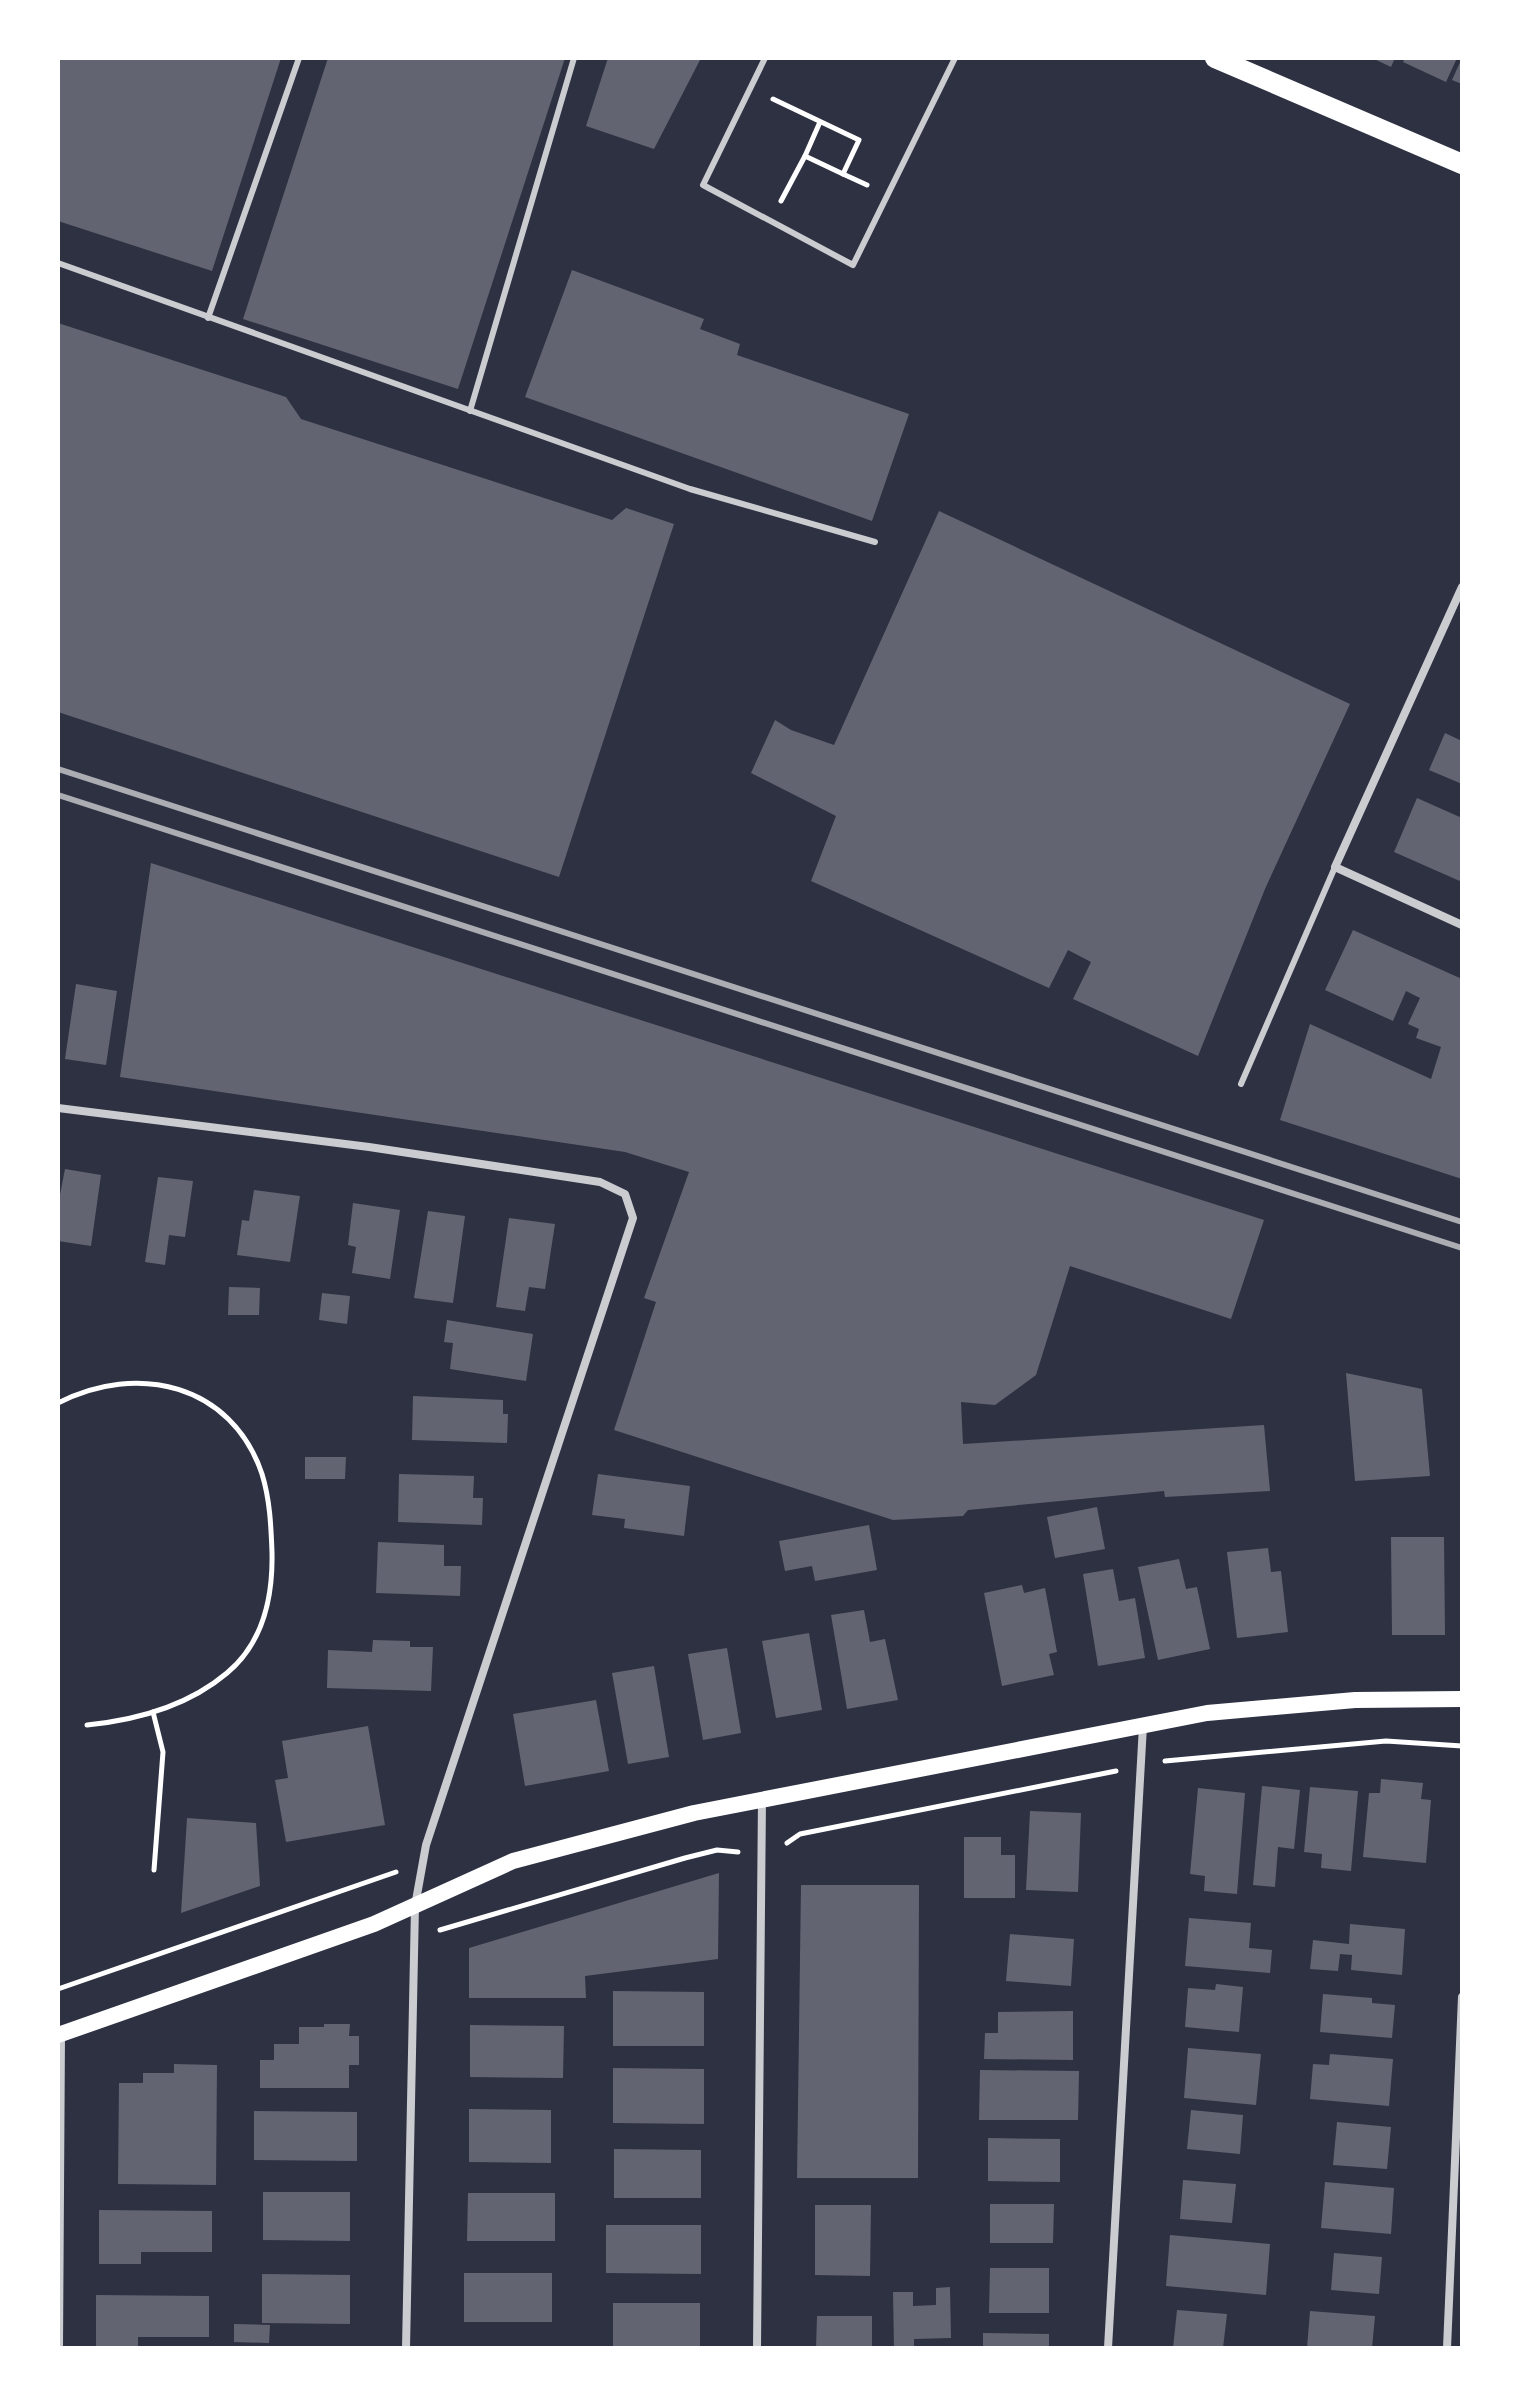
<svg xmlns="http://www.w3.org/2000/svg" width="1520" height="2406" viewBox="0 0 1520 2406" font-family="'Space Grotesk',sans-serif">
<style>
.building{fill:#626471}
.lines{fill:none;stroke-linecap:round;stroke-linejoin:round}
.path{stroke:#fff;stroke-width:5}
.service{stroke:#caccd0;stroke-width:6}
.minor{stroke:#caccd0;stroke-width:8}
.secondary{stroke:#fff;stroke-width:16}
.primary{stroke:#fff;stroke-width:20}
.rail{stroke:#abadb3;stroke-width:6}
</style>
<rect width="100%" height="100%" fill="#2d3142"/>
<g class="building">
<path d="M58,58H281L212,271L58,221Z"/>
<path d="M328,58H565L458,389L243,319Z"/>
<path d="M608,58H701L654,149L586,126Z"/>
<path d="M1372,58H1395L1391,67Z"/>
<path d="M1405,58H1457L1446,82L1403,62Z"/>
<path d="M1462,58V84L1452,80Z"/>
<path d="M572,270L704,319L700,329L740,344L737,355L909,414L872,521L525,397Z"/>
<path d="M58,323L286,397L301,419L612,520L626,508L674,524L559,877L58,712Z"/>
<path d="M939,511L1350,704L1265,889L1198,1056L1073,999L1091,962L1068,950L1049,988L811,881L836,816L751,773L775,720L791,730L834,745Z"/>
<path d="M1445,733L1462,741V784L1429,770Z"/>
<path d="M1417,798L1462,818V882L1394,852Z"/>
<path d="M151,863L1264,1220L1231,1319L1070,1266L1036,1375L995,1405L961,1402L963,1444L1264,1425L1270,1491L1165,1497L1164,1491L968,1510L963,1516L893,1520L614,1430L656,1302L644,1298L689,1172L625,1152L120,1077Z"/>
<path d="M1353,930L1462,979V1179L1280,1120L1310,1024L1431,1079L1441,1047L1416,1038L1419,1029L1408,1024L1420,998L1406,991L1393,1021L1325,990Z"/>
<path d="M76,984L117,991L106,1065L65,1059Z"/>
<path d="M65,1169L101,1175L91,1246L58,1241V1205Z"/>
<path d="M158,1177L193,1181L185,1237L169,1235L165,1265L145,1262Z"/>
<path d="M254,1190L300,1196L290,1262L237,1255L242,1220L249,1221Z"/>
<path d="M353,1203L400,1210L390,1279L352,1273L356,1247L348,1245Z"/>
<path d="M428,1211L465,1216L453,1303L414,1298Z"/>
<path d="M509,1218L555,1224L545,1289L529,1287L525,1311L496,1307Z"/>
<path d="M229,1287L260,1288L259,1315H228Z"/>
<path d="M322,1293L350,1296L347,1324L319,1320Z"/>
<path d="M447,1320L533,1334L526,1381L450,1369L453,1343L444,1342Z"/>
<path d="M1346,1373L1422,1389L1430,1476L1355,1481Z"/>
<path d="M413,1396L503,1400V1414H508L507,1443L412,1440Z"/>
<path d="M305,1457H346L345,1479H305Z"/>
<path d="M399,1474L474,1476L473,1498H483L482,1525L398,1522Z"/>
<path d="M598,1474L690,1486L684,1536L624,1528L625,1519L592,1515Z"/>
<path d="M1097,1507L1105,1549L1055,1558L1047,1517Z"/>
<path d="M869,1525L877,1570L815,1581L812,1566L785,1571L779,1541Z"/>
<path d="M1391,1537H1444L1445,1635H1392Z"/>
<path d="M378,1542L444,1545V1566H461L460,1596L376,1593Z"/>
<path d="M1268,1548L1271,1572L1281,1571L1288,1632L1237,1638L1227,1552Z"/>
<path d="M1179,1559L1186,1589L1197,1587L1210,1649L1158,1660L1138,1567Z"/>
<path d="M1113,1569L1119,1601L1135,1598L1145,1658L1098,1666L1083,1574Z"/>
<path d="M1022,1585L1024,1593L1045,1588L1057,1652L1049,1654L1054,1675L1002,1686L984,1593Z"/>
<path d="M864,1610L870,1642L885,1639L898,1700L847,1709L831,1615Z"/>
<path d="M809,1633L822,1710L776,1718L762,1641Z"/>
<path d="M373,1640L410,1641V1647H433L431,1691L327,1688L328,1650L372,1652Z"/>
<path d="M727,1648L741,1733L703,1740L688,1654Z"/>
<path d="M654,1666L669,1757L628,1764L612,1673Z"/>
<path d="M596,1700L609,1771L525,1786L513,1714Z"/>
<path d="M368,1726L385,1825L286,1842L275,1780L288,1778L282,1741Z"/>
<path d="M1381,1779L1423,1783L1421,1799L1431,1800L1426,1863L1363,1857L1369,1793H1380Z"/>
<path d="M1262,1786L1300,1790L1294,1849L1278,1847L1275,1887L1253,1885Z"/>
<path d="M1310,1787L1358,1791L1351,1871L1321,1868L1322,1854L1304,1852Z"/>
<path d="M1198,1788L1245,1793L1237,1894L1204,1891L1205,1876L1190,1874Z"/>
<path d="M1030,1811L1081,1813L1078,1892L1026,1890Z"/>
<path d="M187,1818L256,1823L260,1886L181,1913Z"/>
<path d="M964,1837H1001V1855H1015V1898H964Z"/>
<path d="M719,1873L718,1959L585,1976L586,1998H469V1948Z"/>
<path d="M801,1885H919L918,2178H797Z"/>
<path d="M1189,1918L1251,1923L1249,1948L1272,1950L1270,1973L1185,1966Z"/>
<path d="M1350,1924L1405,1929L1402,1975L1351,1970L1352,1955L1340,1954L1338,1971L1310,1969L1313,1940L1349,1944Z"/>
<path d="M1010,1934L1074,1939L1071,1986L1006,1981Z"/>
<path d="M1216,1984L1243,1987L1239,2032L1185,2027L1188,1988L1215,1990Z"/>
<path d="M613,1991L704,1992V2046H613Z"/>
<path d="M1323,1994L1372,1998V2003L1395,2005L1392,2038L1320,2032Z"/>
<path d="M1073,2011V2060L984,2059L985,2033H998V2012Z"/>
<path d="M324,2024H350L349,2036H359V2065H349V2088H260V2060H274V2044H299V2027H324Z"/>
<path d="M470,2025L564,2026L563,2078L470,2077Z"/>
<path d="M1188,2048L1261,2054L1256,2105L1184,2098Z"/>
<path d="M1330,2054L1393,2059L1389,2106L1310,2099L1313,2064L1329,2065Z"/>
<path d="M174,2064L217,2065L216,2185L118,2184L119,2083H143V2073H174Z"/>
<path d="M613,2068L704,2069V2124L613,2123Z"/>
<path d="M980,2070L1079,2071L1078,2120H979Z"/>
<path d="M469,2109L551,2110V2163L469,2162Z"/>
<path d="M1191,2110L1243,2115L1240,2154L1187,2149Z"/>
<path d="M254,2111L357,2112V2161L254,2160Z"/>
<path d="M1337,2122L1391,2127L1387,2169L1333,2165Z"/>
<path d="M988,2138L1060,2139V2182L988,2181Z"/>
<path d="M614,2149L701,2150V2198H614Z"/>
<path d="M1183,2180L1236,2184L1232,2223L1180,2219Z"/>
<path d="M1325,2182L1394,2188L1391,2234L1321,2228Z"/>
<path d="M263,2192H350V2241L263,2240Z"/>
<path d="M468,2193H555V2241H467Z"/>
<path d="M990,2204H1054L1053,2243H990Z"/>
<path d="M815,2205H871L870,2276L815,2275Z"/>
<path d="M99,2210L212,2211V2252H141V2264H99Z"/>
<path d="M606,2225H701V2274L606,2273Z"/>
<path d="M1170,2235L1270,2244L1266,2295L1166,2286Z"/>
<path d="M1334,2253L1382,2257L1379,2294L1331,2290Z"/>
<path d="M990,2268H1049V2313H989Z"/>
<rect x="464" y="2273" width="88" height="49"/>
<path d="M262,2274L350,2275V2324L262,2323Z"/>
<path d="M950,2287L951,2338L914,2339V2348H894L893,2292H913V2306L936,2305V2288Z"/>
<path d="M96,2295L209,2296V2337H138V2348H96Z"/>
<rect x="613" y="2303" width="87" height="45"/>
<path d="M1177,2310L1227,2314L1223,2348H1173Z"/>
<path d="M1310,2311L1375,2316L1372,2348H1307Z"/>
<path d="M817,2316H872V2348H816Z"/>
<path d="M234,2324L270,2325L269,2343L234,2342Z"/>
<path d="M983,2333L1049,2334V2348H983Z"/>
</g>
<g class="lines">
<g class="path">
<path d="M773,99L859,140L843,174L805,156L781,201"/>
<path d="M805,156L820,122"/>
<path d="M843,174L867,185"/>
<path d="M58,1403C137,1362 232,1384 262,1474C270,1500 271,1526 272,1552C273,1596 263,1643 227,1673C188,1706 137,1720 87,1725"/>
<path d="M153,1712L163,1752L154,1870"/>
<path d="M1165,1761L1386,1741L1462,1746"/>
<path d="M787,1843L800,1834L1116,1771"/>
<path d="M440,1930L685,1858L717,1850L738,1852"/>
<path d="M58,1989L396,1872"/>
</g>
<g class="service">
<path d="M765,58L703,185L853,265L955,58"/>
<path d="M58,263L690,489L875,542"/>
<path d="M208,318L299,58"/>
<path d="M470,411L574,58"/>
<path d="M1241,1084L1335,867"/>
</g>
<g class="minor">
<path d="M1462,587L1335,867L1462,925"/>
<path d="M58,1108L369,1147L600,1182L625,1194L633,1218L426,1845L415,1906L406,2348"/>
<path d="M59,2348L61,2035"/>
<path d="M757,2348L762,1798"/>
<path d="M1108,2348L1143,1726"/>
<path d="M1447,2348L1462,1997"/>
</g>
<path class="secondary" d="M58,2035L374,1924L513,1861L694,1813L1207,1713L1355,1700L1462,1699"/>
<path class="primary" d="M1215,58L1462,164"/>
<g class="rail">
<path d="M58,769L1462,1222"/>
<path d="M58,795L1462,1248"/>
</g>
</g>
<rect width="1520" height="2406" fill="none" stroke="#ffffff" stroke-width="120"/>
</svg>
